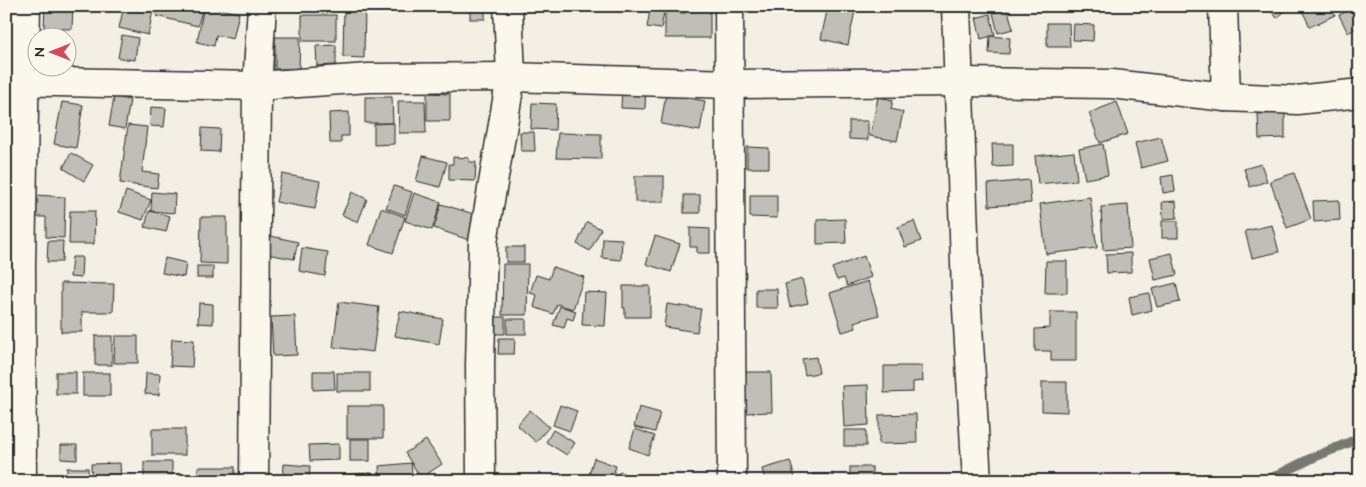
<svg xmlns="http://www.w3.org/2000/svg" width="1366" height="487" viewBox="0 0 1366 487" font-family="'Architects Daughter',sans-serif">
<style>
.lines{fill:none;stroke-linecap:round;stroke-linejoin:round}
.stream{stroke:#787772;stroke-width:10}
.building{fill:#c0beb6;stroke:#2b2b2b}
.minor-casing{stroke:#2b2b2b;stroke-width:31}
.minor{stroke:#fbf7ec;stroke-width:28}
</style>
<rect width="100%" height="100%" fill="#f3efe4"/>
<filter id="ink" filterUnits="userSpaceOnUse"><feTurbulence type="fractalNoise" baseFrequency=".02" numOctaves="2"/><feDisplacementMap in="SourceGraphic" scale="10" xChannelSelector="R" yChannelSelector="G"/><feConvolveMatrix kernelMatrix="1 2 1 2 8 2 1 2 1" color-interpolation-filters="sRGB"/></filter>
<g filter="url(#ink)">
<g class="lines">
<path class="stream" d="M1266,481L1312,458L1360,438"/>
</g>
<g class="building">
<path d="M45,6H73L72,29L44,28Z"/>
<path d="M124,6H154L148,35L119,28Z"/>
<path d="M158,6H203L198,26L156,16Z"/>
<path d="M204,6L239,13L233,39L216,35L214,46L197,42Z"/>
<path d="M344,6H365L364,58L343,57Z"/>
<rect x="470" y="6" width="15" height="13"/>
<path d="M546,6H564L563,10Z"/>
<path d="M685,6H710V38H665V12L685,13Z"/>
<path d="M828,6H856L848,45L821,39Z"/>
<path d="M1267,6H1291L1277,18Z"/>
<path d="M1300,6H1330L1335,15L1310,27Z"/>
<path d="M1356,7L1360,15V26L1348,33L1339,15Z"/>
<path d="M650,10L664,12L661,29L647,27Z"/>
<path d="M1008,10L1013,29L998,33L993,13Z"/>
<path d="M990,14L995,35L981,39L976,18Z"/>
<rect x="302" y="15" width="34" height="26"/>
<path d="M1047,23H1069L1070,47H1047Z"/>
<path d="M1074,24L1094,25L1093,41L1073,40Z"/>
<path d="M45,31L66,32V38H45Z"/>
<path d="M122,35L138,38L135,60L118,58Z"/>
<path d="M990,36L1010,38L1009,54L989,53Z"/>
<path d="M275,37H300L299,69H275Z"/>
<path d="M336,45V65L317,66L316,46Z"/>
<path d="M622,85L646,86L645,109L621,108Z"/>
<path d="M427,93L450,94V121H427Z"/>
<path d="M666,94L705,101L700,131L661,124Z"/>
<path d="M114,97L130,100L125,129L109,126Z"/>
<path d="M365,97H392L393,123H365Z"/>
<path d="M878,97L893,100L891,109L903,112L897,141L870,136Z"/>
<path d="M398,101H425L426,133H399Z"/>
<path d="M62,102L83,105L76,148L54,144Z"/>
<path d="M1117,102L1128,134L1100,143L1089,113Z"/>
<path d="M532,103L556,104L555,130L531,129Z"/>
<path d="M151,107L166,108L164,127L150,126Z"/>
<path d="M349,112V136H341V143H330L329,113Z"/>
<path d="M1285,113V138L1259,139L1258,114Z"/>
<path d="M849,121H868V140L849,139Z"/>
<path d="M394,123V144L374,145V124Z"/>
<path d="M128,125L147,127L142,172L159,174L157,188L120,183Z"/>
<path d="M202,128L220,129L219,152L201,151Z"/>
<path d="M520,132H534L535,151H521Z"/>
<path d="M558,133L601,134V159L556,158Z"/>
<path d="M1161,137L1168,161L1141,168L1135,143Z"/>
<path d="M992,144H1013V166L993,167Z"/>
<path d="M1103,144L1108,175L1085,179L1079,149Z"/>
<path d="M747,147L769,148V168H747Z"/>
<path d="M1074,152L1077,180L1038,184L1035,156Z"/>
<path d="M71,153L93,165L84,181L63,168Z"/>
<path d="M423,156L447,162L440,187L416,181Z"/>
<path d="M453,157L469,158V162H476L475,181L449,180V164H453Z"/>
<path d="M1261,164L1267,181L1250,187L1244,169Z"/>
<path d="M1294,173L1311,219L1287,228L1270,181Z"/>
<path d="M282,174L320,181L315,209L276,202Z"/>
<path d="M1173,175L1175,191L1163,193L1161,177Z"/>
<rect x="635" y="176" width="29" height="26"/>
<path d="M1029,180L1031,203L989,206L988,184Z"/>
<path d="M394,186L412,192L405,215L386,208Z"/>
<path d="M126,191L151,200L143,220L119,212Z"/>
<path d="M152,192L175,194L174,213L151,211Z"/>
<path d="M352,192L367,199L358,222L342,215Z"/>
<path d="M414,193L441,202L432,230L405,221Z"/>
<path d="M36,195L65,197L64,238L46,237V217H35Z"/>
<rect x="684" y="195" width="16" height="18"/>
<path d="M750,195H777V218L750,217Z"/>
<path d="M1090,197L1097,248L1046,254L1040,204Z"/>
<rect x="1358" y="197" width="2" height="28"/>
<path d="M1339,200L1340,220L1314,222L1313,201Z"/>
<path d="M1176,201L1177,218L1163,219L1162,202Z"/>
<path d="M441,204L477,215L469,240L434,228Z"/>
<path d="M1128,205L1131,248L1103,250L1101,207Z"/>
<path d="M381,208L405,217L393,253L369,245Z"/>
<path d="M70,211H95L94,244H69Z"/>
<path d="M149,211L170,216L166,232L145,227Z"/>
<path d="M201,217H227V264L200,263Z"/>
<path d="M845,219L846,243L817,244V220Z"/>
<path d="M914,221L921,241L905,247L898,227Z"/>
<rect x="1162" y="221" width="16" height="17"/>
<path d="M587,222L601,229L590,251L577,244Z"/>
<path d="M1272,225L1279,252L1252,258L1245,231Z"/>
<path d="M690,228L710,229V253H697V247H690Z"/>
<path d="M271,236L298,242L294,259L267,254Z"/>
<path d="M655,236L680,244L671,272L646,264Z"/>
<path d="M603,238L622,239L621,260L602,258Z"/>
<path d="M48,241H63L62,262H47Z"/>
<rect x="506" y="247" width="18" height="15"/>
<path d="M302,248L328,252L325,276L299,271Z"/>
<path d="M1131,253V272L1107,273L1106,254Z"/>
<path d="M1172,253L1177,275L1155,280L1150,258Z"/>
<path d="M864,256L871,277L847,286L844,278L837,280L832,268Z"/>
<path d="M72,257H82L81,278L70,277Z"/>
<path d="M165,258L186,263L184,277L162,273Z"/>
<path d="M1046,261H1067V293H1045Z"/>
<path d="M503,264H528L527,315H502Z"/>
<rect x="197" y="266" width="16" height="12"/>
<path d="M553,267L584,277L573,309L557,304L553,314L534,307L537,295L530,293L536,275L549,279Z"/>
<path d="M802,279L808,303L790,307L785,284Z"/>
<path d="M868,281L879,315L854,322L856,328L842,332L830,293Z"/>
<path d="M61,283L114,284L113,312H82V332H61Z"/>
<path d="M1176,283L1180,302L1157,307L1152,289Z"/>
<path d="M623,286H650V317H625V308H623Z"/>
<path d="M756,289H777L778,308H756Z"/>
<path d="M584,292L607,293L605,326L582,325Z"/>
<path d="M1149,293L1152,310L1132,315L1129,297Z"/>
<path d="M339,302L379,307L373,352L333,347Z"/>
<path d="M199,303L213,304V324L198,323Z"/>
<path d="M667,304L701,309L697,332L664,327Z"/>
<path d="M560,306L576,311L573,320L567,318L564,328L553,325Z"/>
<path d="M400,311L443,319L439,344L395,336Z"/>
<path d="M1050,312H1076V361H1051V351H1035V329L1050,328Z"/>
<path d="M295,316L297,355L273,356L271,317Z"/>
<path d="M494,317H505V334H495Z"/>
<rect x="507" y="319" width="19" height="15"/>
<rect x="95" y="336" width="17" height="29"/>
<path d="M115,336H138V363H114Z"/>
<path d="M499,338H515L514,354H498Z"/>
<path d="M172,339L194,340L192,367L170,366Z"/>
<path d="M816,357L819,373L805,375L802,359Z"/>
<path d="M884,366H922L923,381L913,382V392L884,393Z"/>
<path d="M313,371H334L335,389L313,390Z"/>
<rect x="56" y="372" width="20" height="22"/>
<path d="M744,372H771L772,412L745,413Z"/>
<rect x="83" y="373" width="27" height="23"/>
<path d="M146,373L160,374L159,395L145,394Z"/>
<rect x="337" y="373" width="33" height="18"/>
<path d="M1042,382H1067V412L1042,411Z"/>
<path d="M868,385L869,425L844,427L842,386Z"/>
<path d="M560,405L577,411L570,431L553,425Z"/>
<rect x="347" y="406" width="36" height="32"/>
<path d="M639,407L660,413L655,432L634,427Z"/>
<path d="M530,410L549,427L536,442L517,425Z"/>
<path d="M916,414L917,443L879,444V415Z"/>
<rect x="152" y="429" width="33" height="26"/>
<path d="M635,429L655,436L648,455L629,448Z"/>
<path d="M553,430L575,443L567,455L546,442Z"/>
<rect x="844" y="430" width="22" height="16"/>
<rect x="350" y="439" width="20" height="22"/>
<path d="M426,440L442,464L421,478L405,453Z"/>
<path d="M339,444V460L310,461L309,445Z"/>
<path d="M61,445H77V460L61,459Z"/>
<path d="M594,458L616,466L611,481L589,474Z"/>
<path d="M790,461L796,481H765L762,469Z"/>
<rect x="144" y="462" width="28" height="19"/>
<path d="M120,463L121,481H92L91,464Z"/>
<path d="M411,463L413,481H380L379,466Z"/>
<path d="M284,464L310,466L309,481H283Z"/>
<rect x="198" y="467" width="37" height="14"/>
<rect x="850" y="467" width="22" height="14"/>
<rect x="67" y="468" width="21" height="13"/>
<path d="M620,471L632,478L631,481H614Z"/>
<path d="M371,473L372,481H344V475Z"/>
<rect x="813" y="474" width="20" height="7"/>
</g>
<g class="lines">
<g class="minor-casing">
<g id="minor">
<path d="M729,6L732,481"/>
<path d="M956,6L966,291L977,481"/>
<path d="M1223,6L1226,97"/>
<path d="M6,81L257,86L369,78L511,77L730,84L958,82L1112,84L1226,97L1297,100L1360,93"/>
<path d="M22,481L21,265L26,6"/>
<path d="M254,481L257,86L262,6"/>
<path d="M481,481L480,365L483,242L511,77L508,6"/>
</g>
</g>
<use href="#minor" class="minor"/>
</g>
</g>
<rect width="1366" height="487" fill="none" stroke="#fbf7ec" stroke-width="25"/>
<rect x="12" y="12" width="1341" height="462" fill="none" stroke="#2b2b2b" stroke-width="2" filter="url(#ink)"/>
<g transform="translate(52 52) rotate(270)"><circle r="24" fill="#fbf7ec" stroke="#a8a59f"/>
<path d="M0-4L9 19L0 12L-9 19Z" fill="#d1495b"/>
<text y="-8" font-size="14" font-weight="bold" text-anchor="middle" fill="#2b2b2b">N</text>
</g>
</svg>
